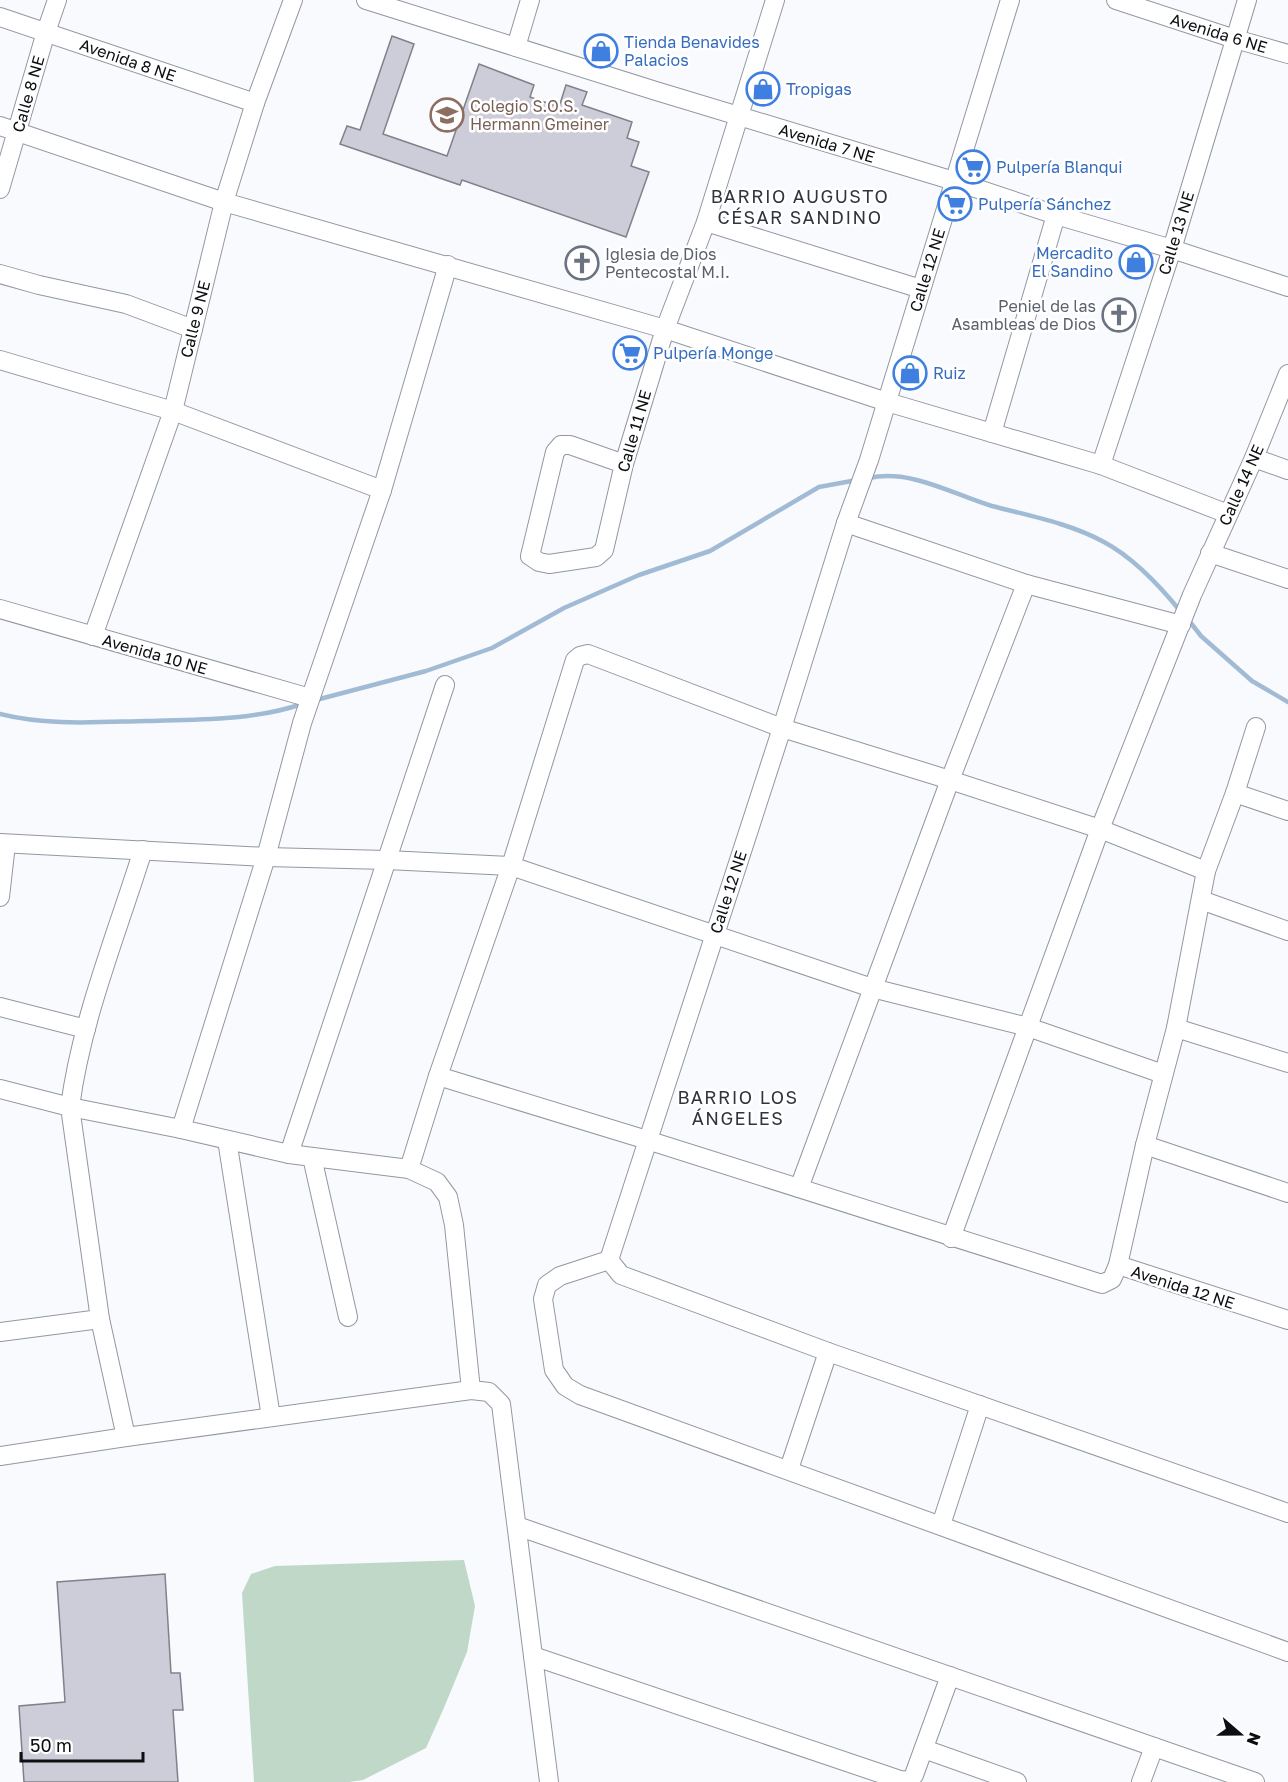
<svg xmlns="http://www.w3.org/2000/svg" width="1288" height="1782" viewBox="0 0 1288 1782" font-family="'Golos Text',sans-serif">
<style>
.green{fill:#c0d8c7}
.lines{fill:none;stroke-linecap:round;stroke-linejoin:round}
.stream{stroke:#a2bbd5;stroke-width:4.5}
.building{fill:#cdccd9;stroke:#81818c;stroke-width:1.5}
.minor-casing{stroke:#9397a2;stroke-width:20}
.minor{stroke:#fff;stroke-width:18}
.labels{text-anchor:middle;stroke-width:5;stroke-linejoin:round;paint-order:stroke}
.street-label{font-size:16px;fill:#0d0e12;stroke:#fff}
.shop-label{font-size:16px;fill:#366cbe;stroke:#fff;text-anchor:start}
.education-label{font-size:16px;fill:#785e54;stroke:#fff;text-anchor:start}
.worship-label{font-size:16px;fill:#5b616d;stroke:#fff;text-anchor:start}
.neighbourhood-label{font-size:18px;letter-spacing:1.5px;fill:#31343d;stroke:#fff}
</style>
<rect width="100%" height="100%" fill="#f8fafe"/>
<path class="green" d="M464,1560L475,1606L467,1652L443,1710L426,1748L363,1780L349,1782H254L242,1593L251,1574L275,1566Z"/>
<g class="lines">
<g class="stream">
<path d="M869,478C911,469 952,494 992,506C1030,516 1069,523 1104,542C1134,558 1160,586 1181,612"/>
<path d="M1187,618L1201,636L1252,681L1288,702"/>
<path d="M316,700L426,671L492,648L564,608L639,575L710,551L819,487L857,480"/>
<path d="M0,714C47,726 98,722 147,721C198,719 252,721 302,704"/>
</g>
</g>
<g class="building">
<path d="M392,36L414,44L383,134L447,156L479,64L534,85L530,97L559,107L566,85L587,92L582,105L632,122L627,138L639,142L631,166L649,172L626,237L462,180L460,185L340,144L347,126L360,130Z"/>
<path d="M578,247L595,254L587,278L568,272Z"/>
<path d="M165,1574L171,1673H180L183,1710H173L178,1782H24L19,1706L65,1702L57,1582Z"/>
</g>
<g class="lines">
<g class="minor-casing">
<g id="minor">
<path d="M366,0L656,91L954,181L1056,215L1172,249L1288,287"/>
<path d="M1116,0L1235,39L1288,54"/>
<path d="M0,17L255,103"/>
<path d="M516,47L530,0"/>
<path d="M0,126L224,202L665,329L887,402L1101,465L1228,514"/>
<path d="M0,189L46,32L57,0"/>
<path d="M706,222L921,289"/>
<path d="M0,274L39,285L126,304L193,329"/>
<path d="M0,360L173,411L382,490"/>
<path d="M992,433L1056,215"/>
<path d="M1254,458L1288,470"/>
<path d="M624,464L570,445H561L555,452L530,556L539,562L549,564L596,557L604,550L624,464L665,329L706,222L775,0"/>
<path d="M1101,465L1172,249L1247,0"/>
<path d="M846,523L1026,584L1181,625"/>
<path d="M1210,553L1288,579"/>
<path d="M0,609L310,698"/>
<path d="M93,636L173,411L224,202L255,103L293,0"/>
<path d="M1235,793L1288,811"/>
<path d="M0,843L266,857L387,860L511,866L872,988L1028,1027L1163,1074"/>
<path d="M143,850C117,933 81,1021 70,1107L100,1319L126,1437L471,1390L489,1392L501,1404L549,1782"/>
<path d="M0,897L6,844"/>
<path d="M1201,900L1288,931"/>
<path d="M0,1007L86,1029"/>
<path d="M1176,1028L1288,1063"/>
<path d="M438,1076L647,1140L1102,1284L1112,1279L1118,1265L1145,1145L1176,1028L1206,871L1235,793L1256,727"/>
<path d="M0,1089L70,1107L181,1129L289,1154L409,1169L437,1182L448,1197L454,1225L471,1390"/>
<path d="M181,1129L266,857L302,723L382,490L448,265"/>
<path d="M227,1140L271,1417"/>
<path d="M1145,1145L1288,1193"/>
<path d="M289,1154L445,685"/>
<path d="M312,1157L348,1317"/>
<path d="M409,1169L438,1076L511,866L575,660L580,656L588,654L782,728L950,780L1100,829L1206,871"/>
<path d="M799,1188L950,780L1026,584"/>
<path d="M951,1238L1100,829L1192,595L1254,458L1288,374"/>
<path d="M609,1260L782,728L846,523L869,460L1010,0"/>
<path d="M609,1260L560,1276L547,1285L543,1299L554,1370L565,1386L580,1395L1288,1652"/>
<path d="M609,1260L621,1275L828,1352L1288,1513"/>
<path d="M1118,1265L1288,1320"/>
<path d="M0,1332L100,1319"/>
<path d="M0,1456L126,1437"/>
<path d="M789,1469L828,1352"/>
<path d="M941,1525L980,1405"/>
<path d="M517,1526L1255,1782"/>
<path d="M533,1656L900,1780L909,1781L914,1775L950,1676"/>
<path d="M924,1749L1017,1782"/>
<path d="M1141,1782L1154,1747"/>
</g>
</g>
<use href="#minor" class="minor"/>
</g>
<defs>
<g id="shop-ring" transform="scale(1.725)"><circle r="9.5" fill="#fff" stroke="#3f7fe0" stroke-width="1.5"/><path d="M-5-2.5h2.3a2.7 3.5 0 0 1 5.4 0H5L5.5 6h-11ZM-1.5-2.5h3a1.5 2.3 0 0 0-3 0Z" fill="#3f7fe0"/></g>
<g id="school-ring" transform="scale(1.725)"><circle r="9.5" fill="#fff" stroke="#8d6e63" stroke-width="1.5"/><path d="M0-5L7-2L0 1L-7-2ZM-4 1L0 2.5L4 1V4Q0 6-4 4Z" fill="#8d6e63"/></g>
<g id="supermarket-ring" transform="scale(1.725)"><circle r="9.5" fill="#fff" stroke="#3f7fe0" stroke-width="1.5"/><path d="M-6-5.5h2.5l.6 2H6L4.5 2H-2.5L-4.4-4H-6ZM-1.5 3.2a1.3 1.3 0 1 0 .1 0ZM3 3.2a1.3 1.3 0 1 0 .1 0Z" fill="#3f7fe0"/></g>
<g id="church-ring" transform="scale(1.725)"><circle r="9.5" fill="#fff" stroke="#6b7280" stroke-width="1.5"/><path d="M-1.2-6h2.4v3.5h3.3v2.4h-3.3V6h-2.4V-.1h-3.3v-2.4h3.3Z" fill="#6b7280"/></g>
</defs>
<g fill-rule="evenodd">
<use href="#shop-ring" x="601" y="51"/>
<use href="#shop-ring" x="763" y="89"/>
<use href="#school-ring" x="447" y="115"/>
<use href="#supermarket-ring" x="973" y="167"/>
<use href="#supermarket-ring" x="955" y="204"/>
<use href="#shop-ring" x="1136" y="262"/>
<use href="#church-ring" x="582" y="263"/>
<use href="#church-ring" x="1119" y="315"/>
<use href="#supermarket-ring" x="630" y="353"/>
<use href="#shop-ring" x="910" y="373"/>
</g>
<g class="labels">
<g class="street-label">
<text transform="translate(1219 33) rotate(17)" y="6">Avenida 6 NE</text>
<text transform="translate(128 60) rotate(19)" y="6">Avenida 8 NE</text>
<text transform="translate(28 94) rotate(-74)" y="6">Calle 8 NE</text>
<text transform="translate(827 143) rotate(17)" y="6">Avenida 7 NE</text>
<text transform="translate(1176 233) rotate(-73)" y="6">Calle 13 NE</text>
<text transform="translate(927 270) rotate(-73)" y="6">Calle 12 NE</text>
<text transform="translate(195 319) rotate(-76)" y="6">Calle 9 NE</text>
<text transform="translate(634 431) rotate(-74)" y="6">Calle 11 NE</text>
<text transform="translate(1241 485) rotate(-66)" y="6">Calle 14 NE</text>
<text transform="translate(155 654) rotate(16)" y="6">Avenida 10 NE</text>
<text transform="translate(728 892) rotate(-72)" y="6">Calle 12 NE</text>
<text transform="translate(1183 1287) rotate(18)" y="6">Avenida 12 NE</text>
</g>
<g class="shop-label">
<text x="624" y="48">Tienda Benavides<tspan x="624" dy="18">Palacios</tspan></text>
<text x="786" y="95">Tropigas</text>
<text x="996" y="173">Pulpería Blanqui</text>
<text x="978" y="210">Pulpería Sánchez</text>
<text x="1113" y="259" text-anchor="end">Mercadito<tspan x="1113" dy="18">El Sandino</tspan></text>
<text x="653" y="359">Pulpería Monge</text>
<text x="933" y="379">Ruiz</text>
</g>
<g class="education-label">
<text x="470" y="112">Colegio S.O.S.<tspan x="470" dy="18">Hermann Gmeiner</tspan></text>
</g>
<g class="worship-label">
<text x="605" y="260">Iglesia de Dios<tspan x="605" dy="18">Pentecostal M.I.</tspan></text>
<text x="1096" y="312" text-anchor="end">Peniel de las<tspan x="1096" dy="18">Asambleas de Dios</tspan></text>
</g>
<g class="neighbourhood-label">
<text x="800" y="203">BARRIO AUGUSTO<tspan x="800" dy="21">CÉSAR SANDINO</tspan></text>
<text x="738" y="1104">BARRIO LOS<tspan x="738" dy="21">ÁNGELES</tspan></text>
</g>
</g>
<g transform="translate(1240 1734) rotate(110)" stroke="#ffffff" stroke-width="4.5" paint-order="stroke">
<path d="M0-4.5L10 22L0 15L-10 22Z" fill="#0d0e12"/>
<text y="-9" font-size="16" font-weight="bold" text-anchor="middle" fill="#0d0e12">N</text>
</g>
<path d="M21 1752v9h122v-9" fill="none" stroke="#0d0e12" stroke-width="3"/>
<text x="30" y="1752" font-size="18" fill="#0d0e12" stroke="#ffffff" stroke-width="4.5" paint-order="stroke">50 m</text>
</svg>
